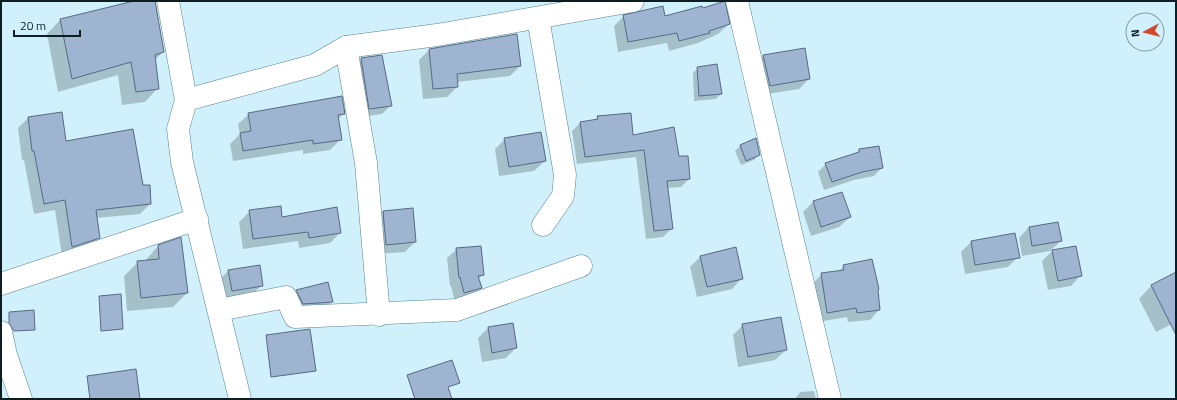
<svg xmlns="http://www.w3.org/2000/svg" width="1177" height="400" viewBox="0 0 1177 400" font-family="'Titillium Web',sans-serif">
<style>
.shadow{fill:#0003}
.building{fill:#9eb4d0;stroke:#566a83}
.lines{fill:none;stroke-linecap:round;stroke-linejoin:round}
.minor-casing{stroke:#5b828e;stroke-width:23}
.minor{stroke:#fff;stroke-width:22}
</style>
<rect width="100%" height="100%" fill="#d0f1fc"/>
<g class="shadow">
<path d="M138,1H154L163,52L154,61L158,88L145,102L122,105L118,75L58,92L47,34L60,20Z"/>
<path d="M624,16L665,18L729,24L718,34L698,43L669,51L667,43L618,52L614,26Z"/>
<path d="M804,49L809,79L799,89L760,95L753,66L763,56Z"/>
<path d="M429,50L520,66L510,76L457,82V87L447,97L423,99L419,60Z"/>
<path d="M382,56L391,105L382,114L361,117L353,67L361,59Z"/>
<path d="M698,68L721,94L716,99L694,101L693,73Z"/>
<path d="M61,113L65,142L142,186L150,204L140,214L96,218L99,238L89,248L62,256L55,210L34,214L24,160H22L18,128L28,118Z"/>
<path d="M344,113L337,120L341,139L330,150L303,154V150L233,161L230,144L240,134L238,124L249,114Z"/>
<path d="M598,117L678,157L689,179L681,187L667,188L672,228L663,237L646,239L636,157L577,164L572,131L580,123L594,121Z"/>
<path d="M505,139L545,161L534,171L499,176L495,149Z"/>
<path d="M740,146L759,155L754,160L741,165L735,151Z"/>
<path d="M859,150L882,168L874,176L854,180L824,190L818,172L826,164L856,154Z"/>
<path d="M813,202L850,217L839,227L811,236L803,212Z"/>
<path d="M250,211L281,218L340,233L330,243L299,248L298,241L243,249L239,222Z"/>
<path d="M383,212L415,242L405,252L376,254L373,222Z"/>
<path d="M1029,227L1061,241L1050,251L1022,256L1019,238Z"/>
<path d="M971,242L1018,257L1008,267L965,274L961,252Z"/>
<path d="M158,246L187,293L173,307L127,311L124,276L138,262H144Z"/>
<path d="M1075,247L1081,275L1071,286L1048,290L1042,261L1052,251Z"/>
<path d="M735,248L742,278L732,289L697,297L690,267L700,257Z"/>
<path d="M457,249L483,275L478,279L481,288L471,297L455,302L451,286H450L447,258Z"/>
<path d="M844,266L877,291L879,310L870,320L848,322L847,317L818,322L812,284L822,274L838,272Z"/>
<path d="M228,271L262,285L252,295L222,301L218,281Z"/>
<path d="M1176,273V322L1156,332L1139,299L1151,286Z"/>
<path d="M297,291L332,302L322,312L287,301Z"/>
<path d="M512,324L516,348L506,358L482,362L478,338L488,328Z"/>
<path d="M743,325L786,350L775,360L738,367L733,335Z"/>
<path d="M814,391L816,399H795L800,392Z"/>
</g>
<g class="building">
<path d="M134,1H155L164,52L155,55L159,89L136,92L131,62L72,79L60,19Z"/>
<path d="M725,1L730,24L709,31L710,33L679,41L677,33L628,42L623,15L663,6L665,16L702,6L703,8Z"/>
<path d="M517,34L521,66L457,74L458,87L433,89L429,49Z"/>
<path d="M805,48L810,79L770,86L763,55Z"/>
<path d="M382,55L392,106L369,109L361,58Z"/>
<path d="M717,64L722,94L699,96L697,67Z"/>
<path d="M342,96L345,114L338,115L342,140L313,144V140L243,151L240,133L251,131L248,113Z"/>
<path d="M62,112L66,141L133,129L143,185H150L151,204L96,210L100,238L72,247L65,200L44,204L34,151H32L28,117Z"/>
<path d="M631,113L633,135L674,127L679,156H688L690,179L667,181L673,229L654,231L644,150L585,157L580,122L598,119L597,116Z"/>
<path d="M541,132L546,161L509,167L504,138Z"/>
<path d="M756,138L760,155L746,161L740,145Z"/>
<path d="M879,146L883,168L862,172L832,182L825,163L859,152V149Z"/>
<path d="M842,192L851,217L821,227L813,201Z"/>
<path d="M281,206L282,217L337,207L341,233L309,238L308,232L253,239L249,210Z"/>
<path d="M413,208L416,242L386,245L383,211Z"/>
<path d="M1058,222L1062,241L1032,246L1029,227Z"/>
<path d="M1015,233L1020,258L975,265L971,241Z"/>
<path d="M181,237L188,293L141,298L137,261L159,259L158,245Z"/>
<path d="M481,246L484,275L478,276L482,288L464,293L460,277L459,278L456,248Z"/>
<path d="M1076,246L1082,276L1058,281L1052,250Z"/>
<path d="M736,247L743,279L707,287L700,256Z"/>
<path d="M872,259L879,289L878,290L880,310L857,313L856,308L827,313L821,273L844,270L843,265Z"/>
<path d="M260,265L263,286L232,291L228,270Z"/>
<path d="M1176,272V335L1151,285Z"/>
<path d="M328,282L333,302L303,304L296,290Z"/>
<path d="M121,294L123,329L101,331L99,296Z"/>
<path d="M34,310L35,330L14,331L9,323V312Z"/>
<path d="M781,317L787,350L748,357L742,324Z"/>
<path d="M513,323L517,348L492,353L488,327Z"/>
<path d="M310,329L316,371L271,377L266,335Z"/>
<path d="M452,360L460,383L448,387L452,399H415L407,375Z"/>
<path d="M136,369L140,399H90L87,376Z"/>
</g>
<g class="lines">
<g class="minor-casing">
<g id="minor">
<path d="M168,1L186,100L178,129L182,162L240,399"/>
<path d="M737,1L830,399"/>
<path d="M538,18L565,175L563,196L543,225"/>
<path d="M346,47L366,163L379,315"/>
<path d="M186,100L315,65L346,47L437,35L633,1"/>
<path d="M1,284L197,219"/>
<path d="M219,310L286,297L295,317L457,310L581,266"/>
<path d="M1,332L6,355L21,399"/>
</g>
</g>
<use href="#minor" class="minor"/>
</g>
<rect width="1177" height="400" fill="none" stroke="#0d1d22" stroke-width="4"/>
<g transform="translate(1145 32) rotate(263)"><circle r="19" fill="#d0f1fc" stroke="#829ca5"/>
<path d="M0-3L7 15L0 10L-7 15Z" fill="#d24829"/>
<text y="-6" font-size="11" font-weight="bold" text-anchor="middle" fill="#0d1d22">N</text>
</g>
<path d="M14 30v6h66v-6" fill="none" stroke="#0d1d22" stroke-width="2"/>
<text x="20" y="30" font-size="12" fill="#0d1d22" stroke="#d0f1fc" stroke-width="3" paint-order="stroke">20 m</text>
</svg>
